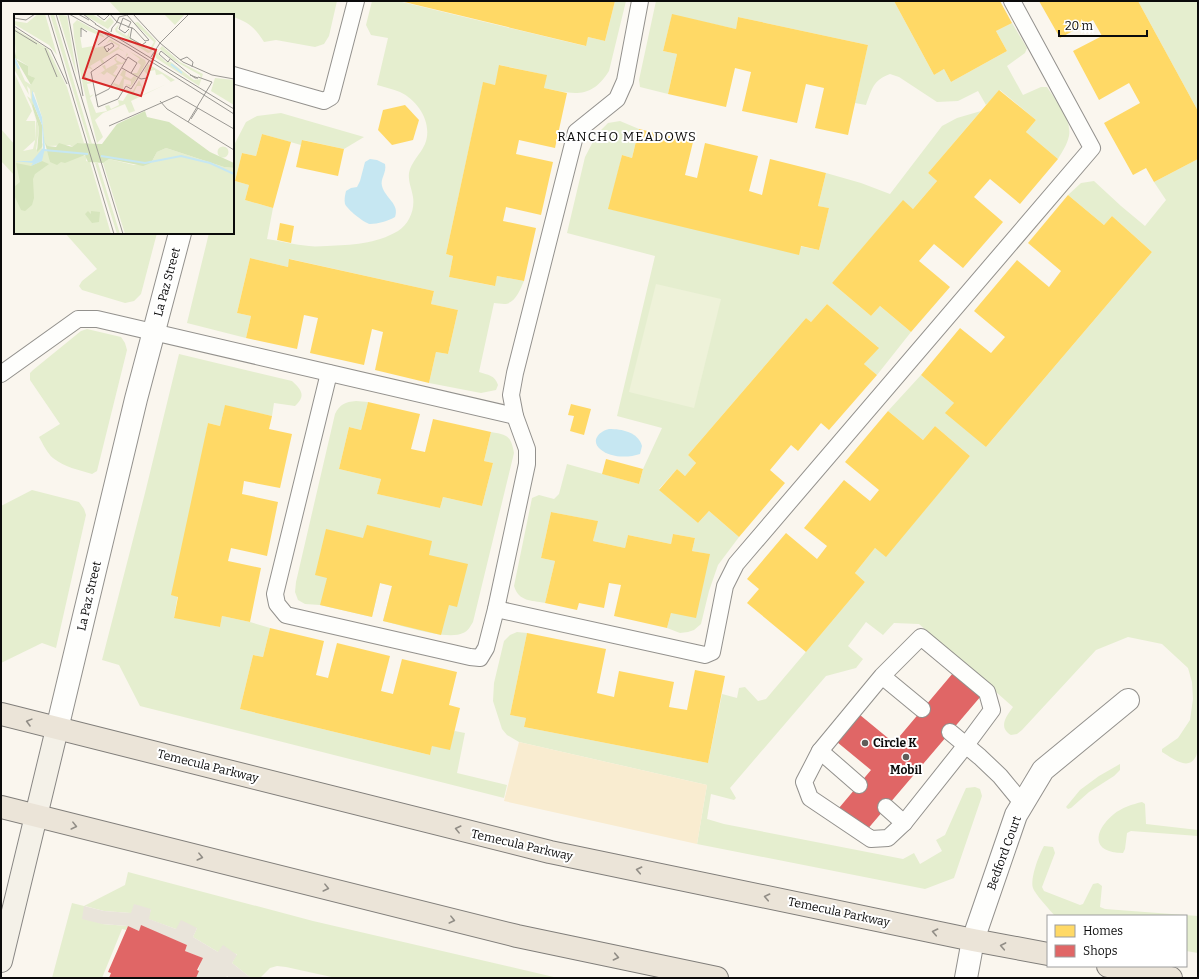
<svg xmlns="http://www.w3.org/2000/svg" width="1199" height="979" viewBox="0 0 1199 979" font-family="Bitter,serif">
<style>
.green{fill:#e5eecf}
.sand{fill:#f9ecd0}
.pitch{fill:#eef2d9}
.plaza{fill:#e9e4da}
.water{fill:#c6e7f2}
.homes{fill:#ffd966}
.shops{fill:#e06666}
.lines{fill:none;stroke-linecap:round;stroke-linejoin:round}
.service-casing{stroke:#93918d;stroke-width:18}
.minor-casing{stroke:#93918d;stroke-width:24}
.secondary-casing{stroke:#898784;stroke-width:24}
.primary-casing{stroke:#807e7a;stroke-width:24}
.service{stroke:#fefefc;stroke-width:16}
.minor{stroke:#fefefc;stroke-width:22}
.secondary{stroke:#f4f1e8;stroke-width:22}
.primary{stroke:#ebe4d8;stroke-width:22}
.oneway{stroke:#918d86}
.poi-dot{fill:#5f5d5a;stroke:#fff;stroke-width:1.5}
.labels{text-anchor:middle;stroke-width:4;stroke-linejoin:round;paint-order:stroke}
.street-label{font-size:12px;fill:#0b0b0b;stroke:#fff}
.poi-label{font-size:12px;font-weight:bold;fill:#0b0b0b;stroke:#fff;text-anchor:start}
.neighbourhood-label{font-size:13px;letter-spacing:1px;fill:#0b0b0b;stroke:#fff}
.inset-river{fill:none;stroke:#c6e7f2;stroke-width:2}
.inset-road{fill:none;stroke:#9a9893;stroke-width:1}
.view{fill:#d62828;fill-opacity:0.15;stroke:#d62828;stroke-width:2}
.inset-edge{fill:none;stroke:#0b0b0b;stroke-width:2}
</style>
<rect width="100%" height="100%" fill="#faf6ee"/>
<g class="green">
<path d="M109,1H337L329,36L324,44L315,47L276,40L264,42C255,28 249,22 233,17V15H122Z"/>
<path d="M372,1H398L585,46L588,37L605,41L615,1H626L609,71C591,100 573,94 544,88L546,75L500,65L495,85L483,83L446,254L453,256L449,277L494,286L497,276L524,281C520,290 515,304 504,304C501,304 497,303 494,303L479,372C488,375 495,375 498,385L496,390L481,393L429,383L436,352L448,354L458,310L431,304L434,291L290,259L288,267L250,258L237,313L251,316L246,338L187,323L209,233H233V147L246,122L257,116L281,113L364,137L344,149L303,140L301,145L262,134L256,156L242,153L235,181L249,185L245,200L273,208L267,239C281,241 295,245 309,246C315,247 321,246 327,246C351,245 376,244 398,231C409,224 415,210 413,197C412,189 408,182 409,173C411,162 420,155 425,144C433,124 419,101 400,92C393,89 384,87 377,85L388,38L371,35L366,25Z"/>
<path d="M656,1H894L934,75L944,69L951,82L1007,51L996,31L1012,23L1027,48L1025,53L1007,66L1023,95L1041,87H1047C1056,101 1072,119 1069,136C1067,145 1062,152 1058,159L1026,132L1036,120L1000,90L986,105L978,91L958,101L937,102L899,77L890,74C873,80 872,89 866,105L855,103L868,45L738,17L736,29L672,15L663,51L677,54L668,94L640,87L639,80Z"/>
<path d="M1138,1H1198V111Z"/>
<path d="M981,111L928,173L937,181L913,209L903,201L832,283L871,316L880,306L911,332L877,375L864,364L878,347L827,304L811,322L806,318L688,455L696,463L685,476L677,469L659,489L698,523L709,511L739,537L718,565L709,591L701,624L694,630L688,632L680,633L667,628L671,613L709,554L692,551L695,538L673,534L671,544L628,535L625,548L593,541L597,521L551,512L541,558L555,561L545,603C531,600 519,602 514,586L532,498L539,495L554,499L559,494L567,464L639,484L643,469L662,428L617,416L655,256L567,233L585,157L597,134L608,123L620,121L639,129L632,158L622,155L609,209L819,250L829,208L818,206L826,173L861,183L890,194L942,126L957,118Z"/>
<path d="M1,129L15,145V176L1,161Z"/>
<path d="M1198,159V749C1197,751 1197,756 1195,758C1187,771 1171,757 1162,752V749L1178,738L1190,720L1193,699L1192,682L1188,668L1162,644L1128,637L1096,650L1022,730L1017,734L1011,735C998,727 1006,717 1013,707L919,624L894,623L883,635L866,622L848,646L863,659L856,668L826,676L730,788L736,798L734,800L711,794L707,819L724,824L903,859L914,853L920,864L942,851L936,840L945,835L966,788L975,787L980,789L982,796L954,878L925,889L697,844L707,785L519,742L507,735L502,729L493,701L494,683L504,641L510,635L517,632L527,633L510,715L526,718L524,727L708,763L722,694L737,698L739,688L745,687L758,701L766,699L865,582L855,573L875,548L886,556L970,456L935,426L923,440L888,411L921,375L954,403L986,447L1152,252L1112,216L1104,225L1068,195L1081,183L1094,181L1121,206L1145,226L1166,200L1154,182Z"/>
<path d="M65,233H157L141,294L134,301L125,303L82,290L79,286L82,281L97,269Z"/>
<path d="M87,329L121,337L125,343L127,350L97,471L92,474C79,470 64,467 53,458C47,453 43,444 39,437L60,424L30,380V373L33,370L81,331Z"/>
<path d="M179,354L292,381C302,390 306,396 295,406L274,403L272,416L225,406L220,426L208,423L174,617L220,627L222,616L250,622L270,628L263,657L253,655L240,709L430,755L432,746L455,731L465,733L457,773L507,785L504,798L140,706L119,665L102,660L145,493Z"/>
<path d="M356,401L368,402L361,430L349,427L339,469L381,479L377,494L440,508L443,497L482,506L493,463L484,461L491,432C508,435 511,436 514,453L473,622C470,627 468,631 463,633C447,641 401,625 383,621L392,586L380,583L372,617L320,605L305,604L298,600L295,592L296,582L335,414C340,404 345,402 356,401Z"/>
<path d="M32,490L79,502L84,509L86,515L56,648L42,643L1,663V506Z"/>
<path d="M1120,764V770L1114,776L1089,792L1071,808L1068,809L1066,807L1080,790L1099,776Z"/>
<path d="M1142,802L1145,804L1146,824L1198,830V836L1131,831L1127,833L1125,849L1123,853C1091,853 1093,831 1114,814C1121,808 1133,804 1142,802Z"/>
<path d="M1044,846L1053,847L1055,853L1042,887L1044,891L1080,905L1083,904L1093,884L1098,883L1102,886L1100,907L1105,909L1198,916V953L1186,951V916H1055C1050,910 1035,894 1033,888C1030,878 1039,855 1044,846Z"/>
<path d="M128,872L313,921L558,978H336L286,967L277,966L270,968L260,978H251L232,963L237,954L218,952L193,937L197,928L176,929L148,919L151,909L131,913L104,911L85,906L102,924L128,926L126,930L122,929L102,978H52L72,903L84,906L125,885Z"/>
</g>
<path class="sand" d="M519,742L707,785L697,844L504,801Z"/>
<path class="pitch" d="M656,284L721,299L694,408L629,392Z"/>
<path class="plaza" d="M134,904L151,909L149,919L176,929L181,920L197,928L193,937L218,952L223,945L237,955L232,963L251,978H229L227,976L226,978H196L202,958L185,951L187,945L141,926L139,931L128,926L102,924L82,919L84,906L104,911L131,913Z"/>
<g class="water">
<path d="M370,159L377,160L385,164C387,173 380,178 382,186C385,198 400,204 395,217C388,221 378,224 370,224C364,223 347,209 345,204C344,200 345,195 346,191L351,188L357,187L360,181L365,162Z"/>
<path d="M609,429C622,429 638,432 642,446L640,454C628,458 610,458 600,449C590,440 600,431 609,429Z"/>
</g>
<g class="homes">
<path d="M400,1H615L605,41L588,37L586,46Z"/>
<path d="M894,1H1000L1012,23L996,31L1007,51L951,82L944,69L934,75Z"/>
<path d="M1039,1H1138L1198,111V159L1154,182L1146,168L1133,175L1104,123L1140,103L1129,83L1099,100L1073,51L1102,36L1093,20L1060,38Z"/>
<path d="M672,14L736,29L738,17L868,45L848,135L815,128L824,88L806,84L797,123L742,111L751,72L735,68L726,107L668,94L677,54L663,51Z"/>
<path d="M499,65L547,75L544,88L567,93L555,148L519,140L516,154L553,162L541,215L506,207L503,221L536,228L524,281L497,276L495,286L449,277L453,256L446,254L483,82L495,85Z"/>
<path d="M999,90L1036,120L1026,132L1058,159L1020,204L990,179L974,197L1003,222L963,268L934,244L919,261L950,287L911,332L880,306L871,316L832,283L903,200L913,209L937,181L928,173Z"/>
<path d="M405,105L419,120L413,140L392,145L378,130L383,110Z"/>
<path d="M639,129L693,142L685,175L697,178L705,143L758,156L749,191L762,195L770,159L826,173L818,206L829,208L819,250L801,246L799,255L608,209L622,155L632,158Z"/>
<path d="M262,134L291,142L273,208L245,200L249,185L235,181L242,153L256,156Z"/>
<path d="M302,140L344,149L338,176L296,167Z"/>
<path d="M1068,195L1104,225L1112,216L1152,252L986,447L945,413L954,403L921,375L960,328L991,353L1005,337L974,311L1017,260L1049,287L1061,271L1028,243Z"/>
<path d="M280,223L294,226L291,243L277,240Z"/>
<path d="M250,258L288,267L289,259L434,291L431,304L458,310L448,354L436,352L429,383L375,370L383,332L372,329L364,365L310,353L318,318L304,315L297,349L246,338L251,316L237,313Z"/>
<path d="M827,304L879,348L864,364L877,375L829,430L821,423L798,451L791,445L770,470L785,483L739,537L709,511L698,523L659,490L677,469L685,476L696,463L688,455L806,318L811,322Z"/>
<path d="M368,402L420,414L411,449L425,452L433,419L491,432L484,461L493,463L482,506L443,497L440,508L377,494L381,479L339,469L349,427L361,430Z"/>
<path d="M571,404L591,409L584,435L570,431L574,416L568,415Z"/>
<path d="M225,405L272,416L269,429L292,434L280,488L244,481L242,494L278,502L267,556L231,548L228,561L261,568L250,622L222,616L220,627L174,618L178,597L171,595L208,423L220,426Z"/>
<path d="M888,411L923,440L935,426L970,456L886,557L875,548L855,573L865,582L806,652L747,603L759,589L747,579L786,533L817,559L827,546L804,528L844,480L870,501L879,490L845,462Z"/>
<path d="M606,459L643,469L639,484L602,474Z"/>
<path d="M551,512L598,521L593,541L625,548L628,535L671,544L673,534L695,538L692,551L710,554L696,618L671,613L667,628L614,616L621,585L609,583L604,608L579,603L577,610L545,603L555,561L541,558Z"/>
<path d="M367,525L432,541L429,555L468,564L457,607L449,605L441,635L383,621L392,586L380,583L372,617L320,605L327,578L315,575L326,529L363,538Z"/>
<path d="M270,628L324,641L316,675L328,678L337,643L390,656L381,691L393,694L402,659L457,672L449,705L460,708L450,750L432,746L430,755L240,709L253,655L263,657Z"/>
<path d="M527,633L606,649L597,693L614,697L619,671L674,682L669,707L687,710L695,670L725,676L708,763L524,727L526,718L510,715Z"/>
</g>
<g class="shops">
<path d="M953,673L981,696L866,831L839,808L871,770L837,742L860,715L894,743Z"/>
<path d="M141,925L187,945L185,951L203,958L197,970L199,971L196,978H109L111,973L108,972L128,926L139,931Z"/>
</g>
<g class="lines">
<g class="service-casing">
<g id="service">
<path d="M233,75L324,101L331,97L356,1"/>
<path d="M329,373L275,594L277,604L286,615L470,657L480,658L486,648L496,609L527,464V449L515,416L511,395L515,373L576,132L617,99L625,81L640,1"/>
<path d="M1,374L78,319H97L515,416"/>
<path d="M496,609L705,655L712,652L725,586L736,564L1092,148L1012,1"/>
<path d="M882,676L921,637L987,692L992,710L966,745L904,823L888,838L871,839L810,798L804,782L820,751L882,676L922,709"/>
<path d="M950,732L980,757L1000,776L1023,804"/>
<path d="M820,751L859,785"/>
<path d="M886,807L904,823"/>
</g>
</g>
<g class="minor-casing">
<g id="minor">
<path d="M57,729L136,399L180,233"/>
<path d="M966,978L973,940L1016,815L1043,770L1128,700"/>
</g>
</g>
<g class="secondary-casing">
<path id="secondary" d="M1,961L57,729"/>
</g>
<g class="primary-casing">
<g id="primary">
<path d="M1,714L550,852L973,940L1048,954"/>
<path d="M1,807L517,936L717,978"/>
<path d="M1108,966L1171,978"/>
</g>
</g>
<use href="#service" class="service"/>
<use href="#minor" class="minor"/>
<use href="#secondary" class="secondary"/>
<use href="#primary" class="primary"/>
</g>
<defs><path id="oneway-chevron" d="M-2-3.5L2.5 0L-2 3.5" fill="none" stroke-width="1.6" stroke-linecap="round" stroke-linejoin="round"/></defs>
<g class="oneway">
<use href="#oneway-chevron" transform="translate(29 722) rotate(-165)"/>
<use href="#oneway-chevron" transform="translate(74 826) rotate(14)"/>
<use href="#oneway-chevron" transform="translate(458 829) rotate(-166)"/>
<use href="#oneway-chevron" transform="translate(200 857) rotate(14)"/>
<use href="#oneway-chevron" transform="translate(639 870) rotate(-168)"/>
<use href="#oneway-chevron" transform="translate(326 888) rotate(14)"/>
<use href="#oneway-chevron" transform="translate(767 897) rotate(-168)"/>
<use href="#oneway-chevron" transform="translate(452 920) rotate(14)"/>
<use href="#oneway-chevron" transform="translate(935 932) rotate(-168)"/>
<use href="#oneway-chevron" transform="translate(1003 946) rotate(-169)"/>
<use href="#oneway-chevron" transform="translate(616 957) rotate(12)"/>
</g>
<g class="poi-dot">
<circle cx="865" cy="743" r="4"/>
<circle cx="906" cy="757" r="4"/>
</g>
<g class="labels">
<g class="street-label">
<text transform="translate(167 282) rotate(-75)" y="4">La Paz Street</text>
<text transform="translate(89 596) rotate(-77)" y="4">La Paz Street</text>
<text transform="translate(208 766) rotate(14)" y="4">Temecula Parkway</text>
<text transform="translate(522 845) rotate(13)" y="4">Temecula Parkway</text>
<text transform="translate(1004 853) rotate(-70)" y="4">Bedford Court</text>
<text transform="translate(839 912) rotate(12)" y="4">Temecula Parkway</text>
</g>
<g class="poi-label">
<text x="873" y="747">Circle K</text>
<text x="906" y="774" text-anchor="middle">Mobil</text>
</g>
<g class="neighbourhood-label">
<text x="627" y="141">RANCHO MEADOWS</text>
</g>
</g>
<g transform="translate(14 14)">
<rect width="220" height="220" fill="#faf6ee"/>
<path d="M24,0H31L43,41L35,31L0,10V7L13,9ZM36,0H40L78,130L75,129ZM44,0L53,2L63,62L49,16ZM69,0H78L91,8L96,3L100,8L94,15ZM150,0H171L161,11ZM63,6L88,20L91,24L68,14L66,21L68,34L79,32L82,27L81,34L90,32L95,39L105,32L96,27L92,30L96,25L106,31L105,34L114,40L111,44L113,39L105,35L88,45L91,49L88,50L86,46L76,52L79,56L75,54L71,56L73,68L77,67L78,69L73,70L76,82L80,80L76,84L82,99L93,97L91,92L95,91L97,95L105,91L104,86L109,87L114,79L111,75L119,77L125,66L130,77H128L127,72H123L120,78L124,83L157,68L148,60L142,61L141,56L136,57L135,62L130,57L134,50L161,66L117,87L121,97L115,99L111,90L89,99L81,106L89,123L83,129L69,72L60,23L59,10ZM124,8L142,27L137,38L134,39L102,18L101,15L105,10L103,16L113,22L116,16L115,23L137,38L135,36L140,28L120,9ZM0,14L34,35L53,73L70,129H63L58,133L56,131L34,132L30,129L28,103L20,78L18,79L20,90L18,92L13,82L17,85L16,75L13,72L15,81L0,55V42L11,67L17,71L19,63L14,62V52L2,44ZM148,32L166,48L189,60L185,72L142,44L141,40ZM146,35L159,46L186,61L187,65L180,66L157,48H152L143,39ZM115,37L131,46L132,49L124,63L118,59H123L127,51L123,48L126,45ZM103,42L102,46L108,49L111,46L109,50L102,51L104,53L99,60L103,62L100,67L101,63L93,58L90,61L87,59L82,62L91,56L88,52L91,51L92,55L103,49L100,45ZM109,56L112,57L111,62L117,65L120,62L123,64L118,71L116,73L111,70L117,71V67L110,65L109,75L106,80L107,76L100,71L96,74L100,69L105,71L109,63L106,61ZM0,58L18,97L12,107H21V126L9,137L19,135L21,127L22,106L18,94L25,114L22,136L29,129L27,119L29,129L28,135L73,142L72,147L76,148L97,220H0ZM201,64L220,66V91L197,77ZM203.5 138a5.5 5.5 0 1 1 11 0a5.5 5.5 0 1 1-11 0ZM152,134L210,153L220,154V220H111L89,149L95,145L120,151L137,149L143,138ZM81,149H84L106,220H103Z" fill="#e5eecf" fill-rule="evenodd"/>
<path d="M0,33L3,46L14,52V61L21,64L17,71L0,42ZM19,89L28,111V133L23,138L25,114L18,92ZM131,97L133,103L155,108L196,138L220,149V154L210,153L152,134L143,138L137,149L129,152L95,145L89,149L74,148L71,141L51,149L47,148L43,151L36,148L31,129L34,132L42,133L45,129L58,133L63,129L88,130L103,110ZM28,147L35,150L21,160L19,165L20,184L18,191L11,197L7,196L0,181V173L6,168L2,149L17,152ZM74,197L77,200V197L86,198L85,208L78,209L71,200Z" fill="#d6e5bd"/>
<path d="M18,76L28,103L31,134L28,147L17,152L19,149L0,147H18L29,134L28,111L18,86Z" fill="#c6e7f2"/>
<path class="inset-river" d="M0,44L5,55M157,50L168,59M30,136L74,140M87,142L131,149L167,142L196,149L220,160"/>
<path class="inset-road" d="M34,0L100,220M42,0L109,220M54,0L69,82M55,0L114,33L220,100M64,0L75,6M69,0L82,10M82,0L90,6L96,0M96,0L103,8L120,15L131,27L135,26L113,1L105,3L103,8L98,14L97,18M119,0L146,29L169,48L198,61L220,65M0,4L12,6L21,0M81,10L220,95M0,12L37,36L53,70M118,13L116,24L128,31L132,28M114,14L117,8L109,4L105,15L111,19L115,15M0,16L23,30M67,23V14L73,18M84,31L95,22M31,34L43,63M94,34L95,36L100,32L98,29L90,33L93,38L95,36M137,43L146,29L175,0M156,45L154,48L145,40L147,37L173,58L181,64H184L176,61M112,46L103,40L77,58L84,93L104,85L112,72L117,75L135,47M166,46L173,43L179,48L178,53M108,54L127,65L133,64M81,82L95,75L114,43L123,49L117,59M146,87L153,95L220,136M177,105L184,94M174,108L198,68L184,63M95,112L163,82L220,115"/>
<path class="view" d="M85,17L142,36L127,82L69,64Z"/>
<rect width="220" height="220" class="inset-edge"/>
</g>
<rect width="1199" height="979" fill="none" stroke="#0b0b0b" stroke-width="4"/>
<rect x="1047" y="915" width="140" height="52" fill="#ffffff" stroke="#9d9d9d"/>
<rect x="1055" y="925" width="20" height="12" fill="#ffd966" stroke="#9d9d9d"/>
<text x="1083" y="935" font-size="12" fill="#0b0b0b">Homes</text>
<rect x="1055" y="945" width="20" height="12" fill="#e06666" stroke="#9d9d9d"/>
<text x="1083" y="955" font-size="12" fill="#0b0b0b">Shops</text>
<path d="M1059 30v6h88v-6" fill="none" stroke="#0b0b0b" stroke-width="2"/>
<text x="1065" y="30" font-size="12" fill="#0b0b0b" stroke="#ffffff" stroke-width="3" paint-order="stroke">20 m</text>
</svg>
